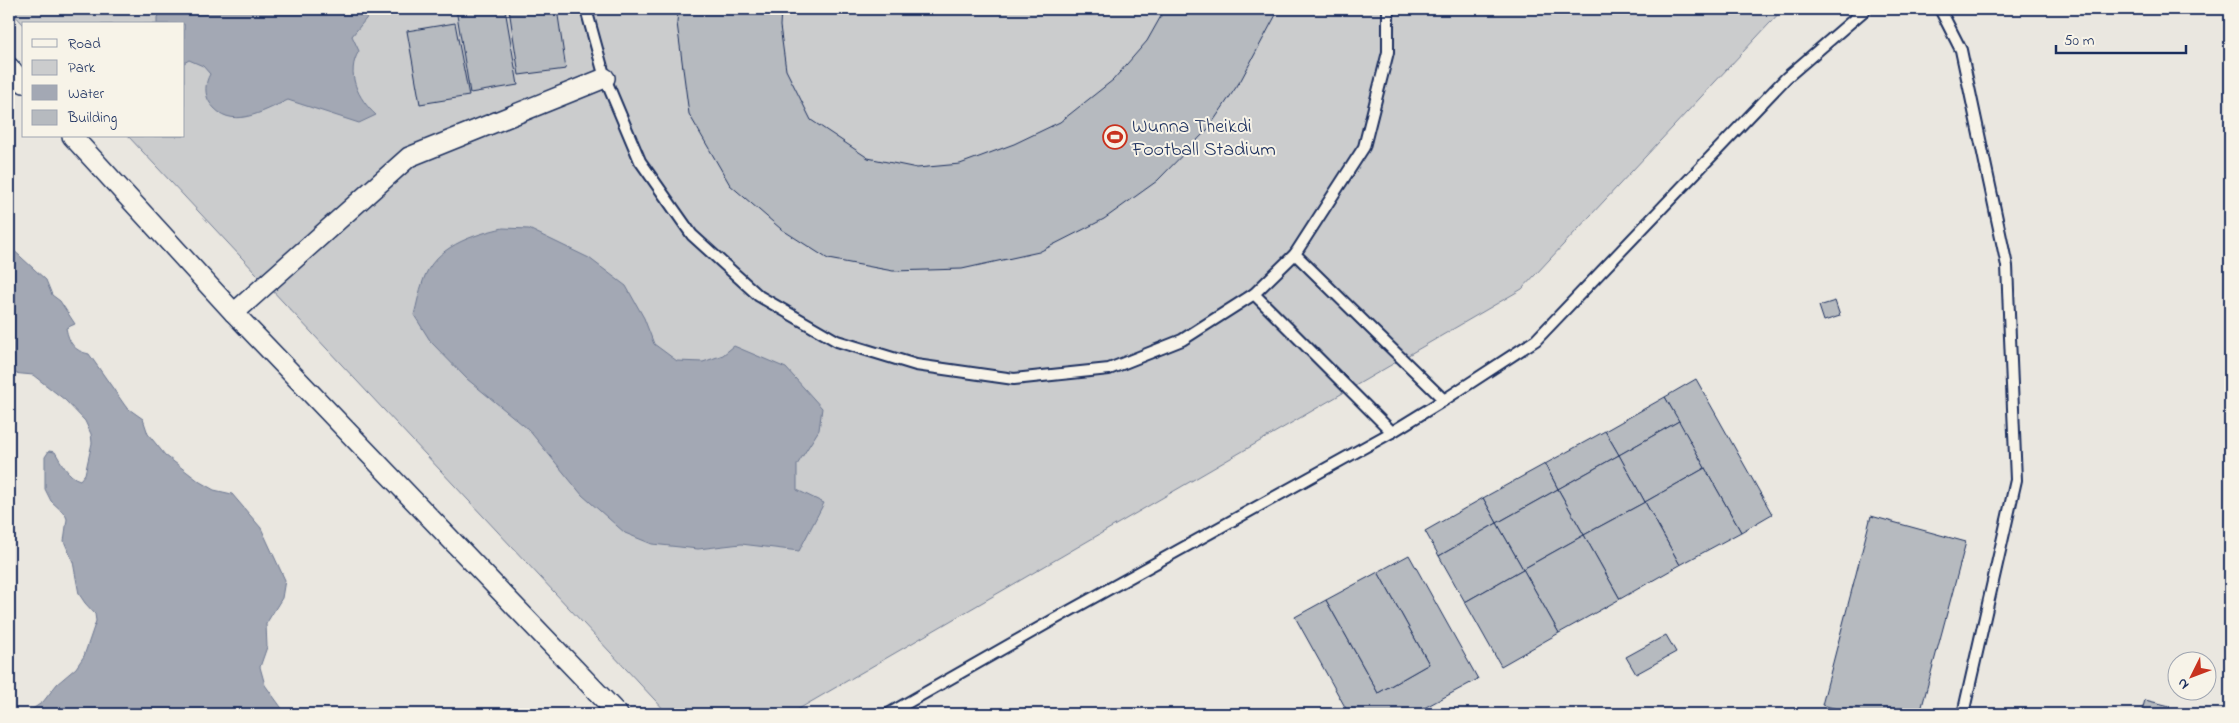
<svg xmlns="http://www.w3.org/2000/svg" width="2239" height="723" viewBox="0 0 2239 723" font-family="'Indie Flower',sans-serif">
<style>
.green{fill:#cbcccd;stroke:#737e96}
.water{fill:#a3a8b4;stroke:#6d7892}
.building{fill:#b6babf;stroke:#1b2f5e}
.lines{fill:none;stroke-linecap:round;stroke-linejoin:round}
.lane-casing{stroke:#1b2f5e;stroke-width:14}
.street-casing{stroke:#1b2f5e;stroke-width:22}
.lane{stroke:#f7f3e8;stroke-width:10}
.street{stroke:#f7f3e8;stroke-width:19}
.labels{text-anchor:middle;stroke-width:4;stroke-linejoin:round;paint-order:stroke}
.poi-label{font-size:20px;fill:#1b2f5e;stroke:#f7f3e8;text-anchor:start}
</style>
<rect width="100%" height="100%" fill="#eae7e0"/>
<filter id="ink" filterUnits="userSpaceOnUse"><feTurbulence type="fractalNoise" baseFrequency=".02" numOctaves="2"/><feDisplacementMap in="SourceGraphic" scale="10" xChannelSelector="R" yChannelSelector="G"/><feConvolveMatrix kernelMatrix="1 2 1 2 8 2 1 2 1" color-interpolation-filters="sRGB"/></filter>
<g filter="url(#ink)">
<path class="green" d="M9,9H1783L1522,289L790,714H668L128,136H184V24L24,25Z"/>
<g class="water">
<path d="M167,9H374L352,36L359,51C345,73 358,99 376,115L359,123L288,100C263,111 230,132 210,103C204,94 205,83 210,74L203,66L189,60L184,63V24H157V17Z"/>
<path d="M503,228L529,229L589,258L626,286L644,318L654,344L677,361L703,362L723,355L734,346L786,368L822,408L819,430L797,465V490L824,503L799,551L741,544L698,549L652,544L625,533L582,495L528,429L467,379L431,342L414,315C417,304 419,292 423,281C434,247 472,235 503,228Z"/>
<path d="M9,246L46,280L52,295L60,301L75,324L66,328C69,343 74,351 89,354L126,407L143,419L148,434L165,455L200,482L214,490L232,494L261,528L285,580L282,598L266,624L267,647L260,667L265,685L286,714H25L43,702L57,684L76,668L84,656L96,621L95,614L85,603L79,594L73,562L64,541L67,519L65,514L51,501L45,489V457L49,451L55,452C61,462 68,477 80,480L85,474L92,443L91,434L85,421L65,400L33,375L12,373L9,376Z"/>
</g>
<g class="building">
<path d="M456,9H505L518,85L470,93Z"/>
<path d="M509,9H557L566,69L519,75Z"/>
<path d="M678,9H781L780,26L786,70L811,120L868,158L917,168L960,164L1014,144L1060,122L1113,80L1147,41L1165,9H1279L1241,80L1208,129L1157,181L1104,219L1039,252L962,269L893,271L828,259L781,229L730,185L689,114L677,23Z"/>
<path d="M455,23L469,96L420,104L407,31Z"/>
<path d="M1835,301L1840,316L1824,321L1819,306Z"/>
<path d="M1696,379L1772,514L1741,532L1665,397Z"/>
<path d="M1665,397L1679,421L1619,455L1605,431Z"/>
<path d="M1679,421L1705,468L1645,502L1619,455Z"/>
<path d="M1605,431L1619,455L1558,489L1545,464Z"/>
<path d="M1619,455L1645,502L1584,535L1558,489Z"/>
<path d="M1545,464L1558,489L1497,523L1483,498Z"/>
<path d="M1705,468L1741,532L1680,565L1645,502Z"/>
<path d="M1558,489L1584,535L1523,569L1497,523Z"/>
<path d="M1483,498L1497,523L1439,556L1425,531Z"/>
<path d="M1645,502L1680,565L1620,599L1584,535Z"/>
<path d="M1871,516L1966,542L1920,714H1857L1822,705Z"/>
<path d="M1497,523L1523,569L1465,602L1439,556Z"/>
<path d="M1584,535L1620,599L1559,633L1523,569Z"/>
<path d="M1409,555L1478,679L1413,714H1349L1295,617L1326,600L1378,693L1429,664L1378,572Z"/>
<path d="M1523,569L1559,633L1501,666L1465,602Z"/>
<path d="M1378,572L1429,664L1378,693L1326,600Z"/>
<path d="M1666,635L1676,652L1636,674L1626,657Z"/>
<path d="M2145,700L2170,706L2167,714H2141Z"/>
</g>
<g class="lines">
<g class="lane-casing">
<g id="lane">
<path d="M586,9L605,78L640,161L692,235L759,296L837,341L916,365L1014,379L1109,369L1182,340L1254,294L1295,254L1364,147L1388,52V9"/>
<path d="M1940,9L1961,50L2007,266L2016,480L1963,714"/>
<path d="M1295,254L1444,400"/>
<path d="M1254,294L1392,432"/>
<path d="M888,714L1053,620L1392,432L1444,400L1536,340L1786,78L1866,9"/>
</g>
</g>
<g class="street-casing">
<g id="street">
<path d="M9,67L24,83"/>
<path d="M72,136L234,313L618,714"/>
<path d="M234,313L409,157L605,78"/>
</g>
</g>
<use href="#lane" class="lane"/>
<use href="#street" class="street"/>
</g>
</g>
<defs>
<g id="stadium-ring" transform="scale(1.25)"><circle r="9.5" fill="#f7f3e8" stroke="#c8321e" stroke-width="1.5"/><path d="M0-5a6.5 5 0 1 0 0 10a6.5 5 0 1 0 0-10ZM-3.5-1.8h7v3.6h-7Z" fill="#c8321e"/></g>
</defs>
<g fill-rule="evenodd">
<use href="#stadium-ring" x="1115" y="137"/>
</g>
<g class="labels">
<g class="poi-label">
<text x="1132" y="132">Wunna Theikdi<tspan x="1132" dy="23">Football Stadium</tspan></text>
</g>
</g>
<rect width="2239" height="723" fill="none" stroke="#f7f3e8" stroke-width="30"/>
<rect x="15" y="15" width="2209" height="693" fill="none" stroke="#1b2f5e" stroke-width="2" filter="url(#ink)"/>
<rect x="22" y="22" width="162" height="115" fill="#f7f3e8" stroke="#9fa5b1"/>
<rect x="32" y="39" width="25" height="8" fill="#f7f3e8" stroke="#9fa5b1"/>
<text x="68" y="48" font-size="15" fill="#1b2f5e">Road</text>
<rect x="32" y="60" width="25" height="15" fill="#cbcccd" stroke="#9fa5b1"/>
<text x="68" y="72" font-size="15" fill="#1b2f5e">Park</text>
<rect x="32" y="85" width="25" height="15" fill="#a3a8b4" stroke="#9fa5b1"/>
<text x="68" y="98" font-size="15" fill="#1b2f5e">Water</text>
<rect x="32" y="110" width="25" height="15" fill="#b6babf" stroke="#9fa5b1"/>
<text x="68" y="122" font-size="15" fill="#1b2f5e">Building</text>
<g transform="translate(2192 676) rotate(228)"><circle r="24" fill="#f7f3e8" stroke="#9fa5b1"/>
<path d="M0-4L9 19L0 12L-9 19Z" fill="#c8321e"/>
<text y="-8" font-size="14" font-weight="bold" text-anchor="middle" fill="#1b2f5e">N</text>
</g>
<path d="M2056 45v8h130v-8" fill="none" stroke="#1b2f5e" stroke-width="2.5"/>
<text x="2064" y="45" font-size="15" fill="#1b2f5e" stroke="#f7f3e8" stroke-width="4" paint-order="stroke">50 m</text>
</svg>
